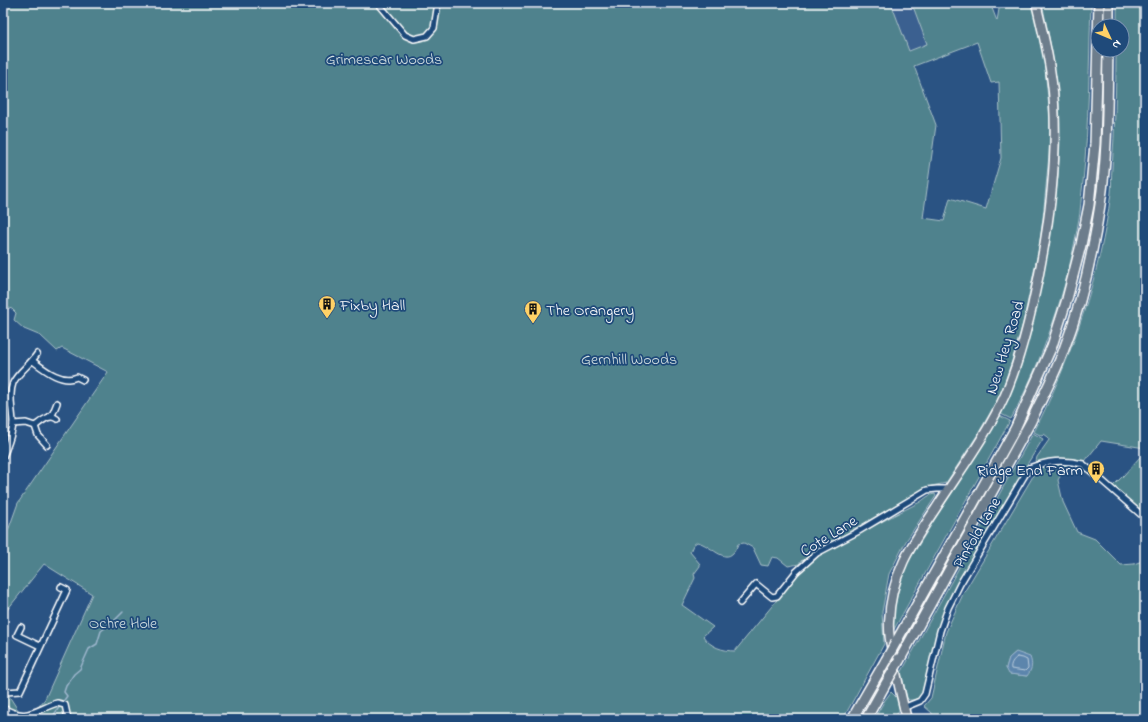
<svg xmlns="http://www.w3.org/2000/svg" width="1148" height="722" viewBox="0 0 1148 722" font-family="'Indie Flower',sans-serif">
<style>
.built{fill:#3b6190}
.green{fill:#50828d;stroke:#a8c0c6;fill-rule:evenodd}
.water{fill:#5b85ac;stroke:#9db6cd}
.lines{fill:none;stroke-linecap:round;stroke-linejoin:round}
.shore{stroke:#bdcede;stroke-width:1}
.stream{stroke:#9db6cd;stroke-width:1.5}
.minor-casing{stroke:#fff;stroke-width:8}
.primary-casing{stroke:#fff;stroke-width:11}
.motorway-casing{stroke:#fff;stroke-width:12}
.minor{stroke:#1f4a7a;stroke-width:5}
.primary{stroke:#6d7d8c;stroke-width:8}
.motorway{stroke:#6d7d8c;stroke-width:9}
.motorway-bridge-casing{stroke:#fff;stroke-width:12;stroke-linecap:butt}
.motorway-bridge{stroke:#6d7d8c;stroke-width:9}
.labels{text-anchor:middle;stroke-width:3.5;stroke-linejoin:round;paint-order:stroke}
.park-label{font-size:16px;fill:#d3e0e2;stroke:#1f4a7a}
.poi-label{font-size:16px;fill:#fff;stroke:#1f4a7a;text-anchor:start}
.street-label{font-size:16px;fill:#fff;stroke:#1f4a7a}
</style>
<rect width="100%" height="100%" fill="#2a5383"/>
<filter id="ink" filterUnits="userSpaceOnUse"><feTurbulence type="fractalNoise" baseFrequency=".025" numOctaves="2"/><feDisplacementMap in="SourceGraphic" scale="8" xChannelSelector="R" yChannelSelector="G"/><feConvolveMatrix kernelMatrix="1 2 1 2 8 2 1 2 1" color-interpolation-filters="sRGB"/></filter>
<g filter="url(#ink)">
<path class="built" d="M891,3H904L914,9L927,44L908,51Z"/>
<g class="green">
<path d="M3,3H891L909,51L927,44L914,9L904,3H990L997,21L1000,3H1032L1044,60L1050,117L1049,155L1043,218L1039,248L1023,323L1012,361L1003,387L998,399L978,434L946,483L927,487L833,541L830,540L804,561L802,560L799,564L788,566L778,558L772,557L768,566L761,565L753,548L744,543L738,544C728,571 713,545 697,542L693,545L690,552L700,564V566L694,574L695,578L682,605L713,627L703,636C710,647 723,651 735,651L800,572L825,551C856,536 886,519 916,504C924,501 926,495 935,494L936,496L906,541L889,574L882,612L884,644L843,719H462L460,718L459,719H3V704L9,696L18,710L29,713L39,706L45,699L92,594L44,564L3,615V537L9,528L18,503L108,372L62,348L57,351L41,336L24,329L14,320L16,313L12,309L3,306ZM977,42L991,83L999,82L1001,158L986,209L950,198L944,221L923,218L936,125L914,66Z"/>
<path d="M1042,3H1091C1089,63 1089,123 1083,182C1081,196 1081,211 1078,224C1067,291 1043,359 1011,419L1001,414C1022,369 1033,321 1043,273C1054,218 1063,161 1059,104C1056,70 1049,37 1042,3Z"/>
<path d="M1117,3H1145V448L1101,441L1085,461L1113,486L1124,475L1140,457L1143,456L1145,457V522C1126,506 1095,473 1072,465L1064,469L1058,480L1063,502L1077,532L1095,539L1121,565L1134,564L1145,560V719H933L932,713L924,706L931,698L946,632L963,594L1032,478L1037,457L1049,440L1048,437L1044,434L1042,436L1034,432C1072,357 1100,276 1111,193C1112,185 1111,176 1112,168C1115,129 1116,90 1116,50H1122V26H1117ZM1016,652L1027,676L1010,674L1006,668L1009,658Z"/>
<path d="M1000,416L1010,421L892,633C894,607 897,589 906,565Z"/>
<path d="M1033,433L1043,439L1026,466V469L1011,493L949,601L922,696L915,700H909L907,698L901,673Z"/>
<path d="M891,692L897,698L901,709L893,719H874L885,700Z"/>
</g>
<path class="water" d="M1016,652L1030,657C1033,665 1032,669 1027,676L1009,674L1006,668L1009,658Z"/>
<g class="lines">
<path class="shore" d="M1017,657L1023,658L1027,660L1028,668L1025,671L1011,669C1010,664 1013,660 1017,657Z"/>
<path class="stream" d="M51,719L67,696L64,692L66,686L74,674L80,669L89,649L97,644L101,631L113,622L123,612"/>
<g class="minor-casing">
<g id="minor">
<path d="M378,3L405,35L414,39L427,36L434,28L438,3"/>
<path d="M33,361C45,370 62,384 77,377L83,380"/>
<path d="M50,416L53,413L57,403"/>
<path d="M13,424L26,423L35,426C42,421 50,413 57,419"/>
<path d="M35,426L38,435L47,445"/>
<path d="M3,457C7,446 12,436 13,424C13,411 8,396 13,383C18,372 30,365 37,354"/>
<path d="M740,603L756,584L772,597L777,596L796,572L817,553L857,532L927,490L937,489H948"/>
<path d="M21,627L17,635L40,646"/>
<path d="M3,690L5,692L20,691L67,590L61,587"/>
<path d="M3,708C26,722 35,710 57,703L65,705L68,719"/>
<path d="M903,708L920,701L925,694L940,631L948,608L960,584L1029,468C1047,461 1063,459 1083,464L1145,518"/>
</g>
</g>
<g class="primary-casing">
<path id="primary" d="M907,719C902,701 898,682 894,663C892,650 888,636 889,622C890,576 911,545 936,508C960,471 987,435 1005,395C1017,367 1025,337 1032,307C1047,241 1058,172 1054,104C1052,69 1044,37 1036,3"/>
</g>
<g class="motorway-casing">
<g id="motorway">
<path d="M1109,26V3"/>
<path d="M896,642L1015,429L1052,346L1067,299L1081,245L1089,205L1095,144L1099,3"/>
<path d="M899,661L1031,421C1042,398 1054,376 1063,352C1081,305 1093,254 1100,205C1108,154 1107,101 1108,50"/>
<path d="M852,719L886,660"/>
<path d="M866,719L889,678"/>
</g>
</g>
<use href="#minor" class="minor"/>
<use href="#primary" class="primary"/>
<use href="#motorway" class="motorway"/>
<g class="motorway-bridge-casing">
<g id="motorway-bridge">
<path d="M886,660L896,642"/>
<path d="M889,678L899,661"/>
</g>
</g>
<use href="#motorway-bridge" class="motorway-bridge"/>
</g>
</g>
<defs>
<g id="building-pin" transform="scale(0.9)"><path d="M0 17L-7.5 6A9.5 9.5 0 1 1 7.5 6Z" fill="#ffd166" stroke="#1f4a7a"/><path d="M-4-6H4V6H1V3H-1V6H-4ZM-2.5-4.3h1.7v1.8h-1.7ZM.8-4.3h1.7v1.8H.8ZM-2.5-1h1.7V.8h-1.7ZM.8-1h1.7V.8H.8Z" fill="#111"/></g>
</defs>
<g fill-rule="evenodd">
<use href="#building-pin" x="327" y="304"/>
<use href="#building-pin" x="533" y="309"/>
<use href="#building-pin" x="1096" y="469"/>
</g>
<g class="labels">
<g class="park-label">
<text x="384" y="64">Grimescar Woods</text>
<text x="629" y="364">Gernhill Woods</text>
<text x="123" y="628">Ochre Hole</text>
</g>
<g class="poi-label">
<text x="340" y="310">Fixby Hall</text>
<text x="546" y="315">The Orangery</text>
<text x="1083" y="475" text-anchor="end">Ridge End Farm</text>
</g>
<g class="street-label">
<text transform="translate(1004 347) rotate(-73)" y="6">New Hey Road</text>
<text transform="translate(976 532) rotate(-60)" y="6">Pinfold Lane</text>
<text transform="translate(828 535) rotate(-32)" y="6">Cote Lane</text>
</g>
</g>
<rect width="1148" height="722" fill="none" stroke="#1f4a7a" stroke-width="16"/>
<rect x="8" y="8" width="1132" height="706" fill="none" stroke="#fff" stroke-width="1.5" filter="url(#ink)"/>
<g transform="translate(1110 38) rotate(134)"><circle r="19" fill="#1f4a7a" stroke="#7992af"/>
<path d="M0-3L7 15L0 10L-7 15Z" fill="#ffd166"/>
<text y="-6" font-size="11" font-weight="bold" text-anchor="middle" fill="#ffffff">N</text>
</g>
</svg>
